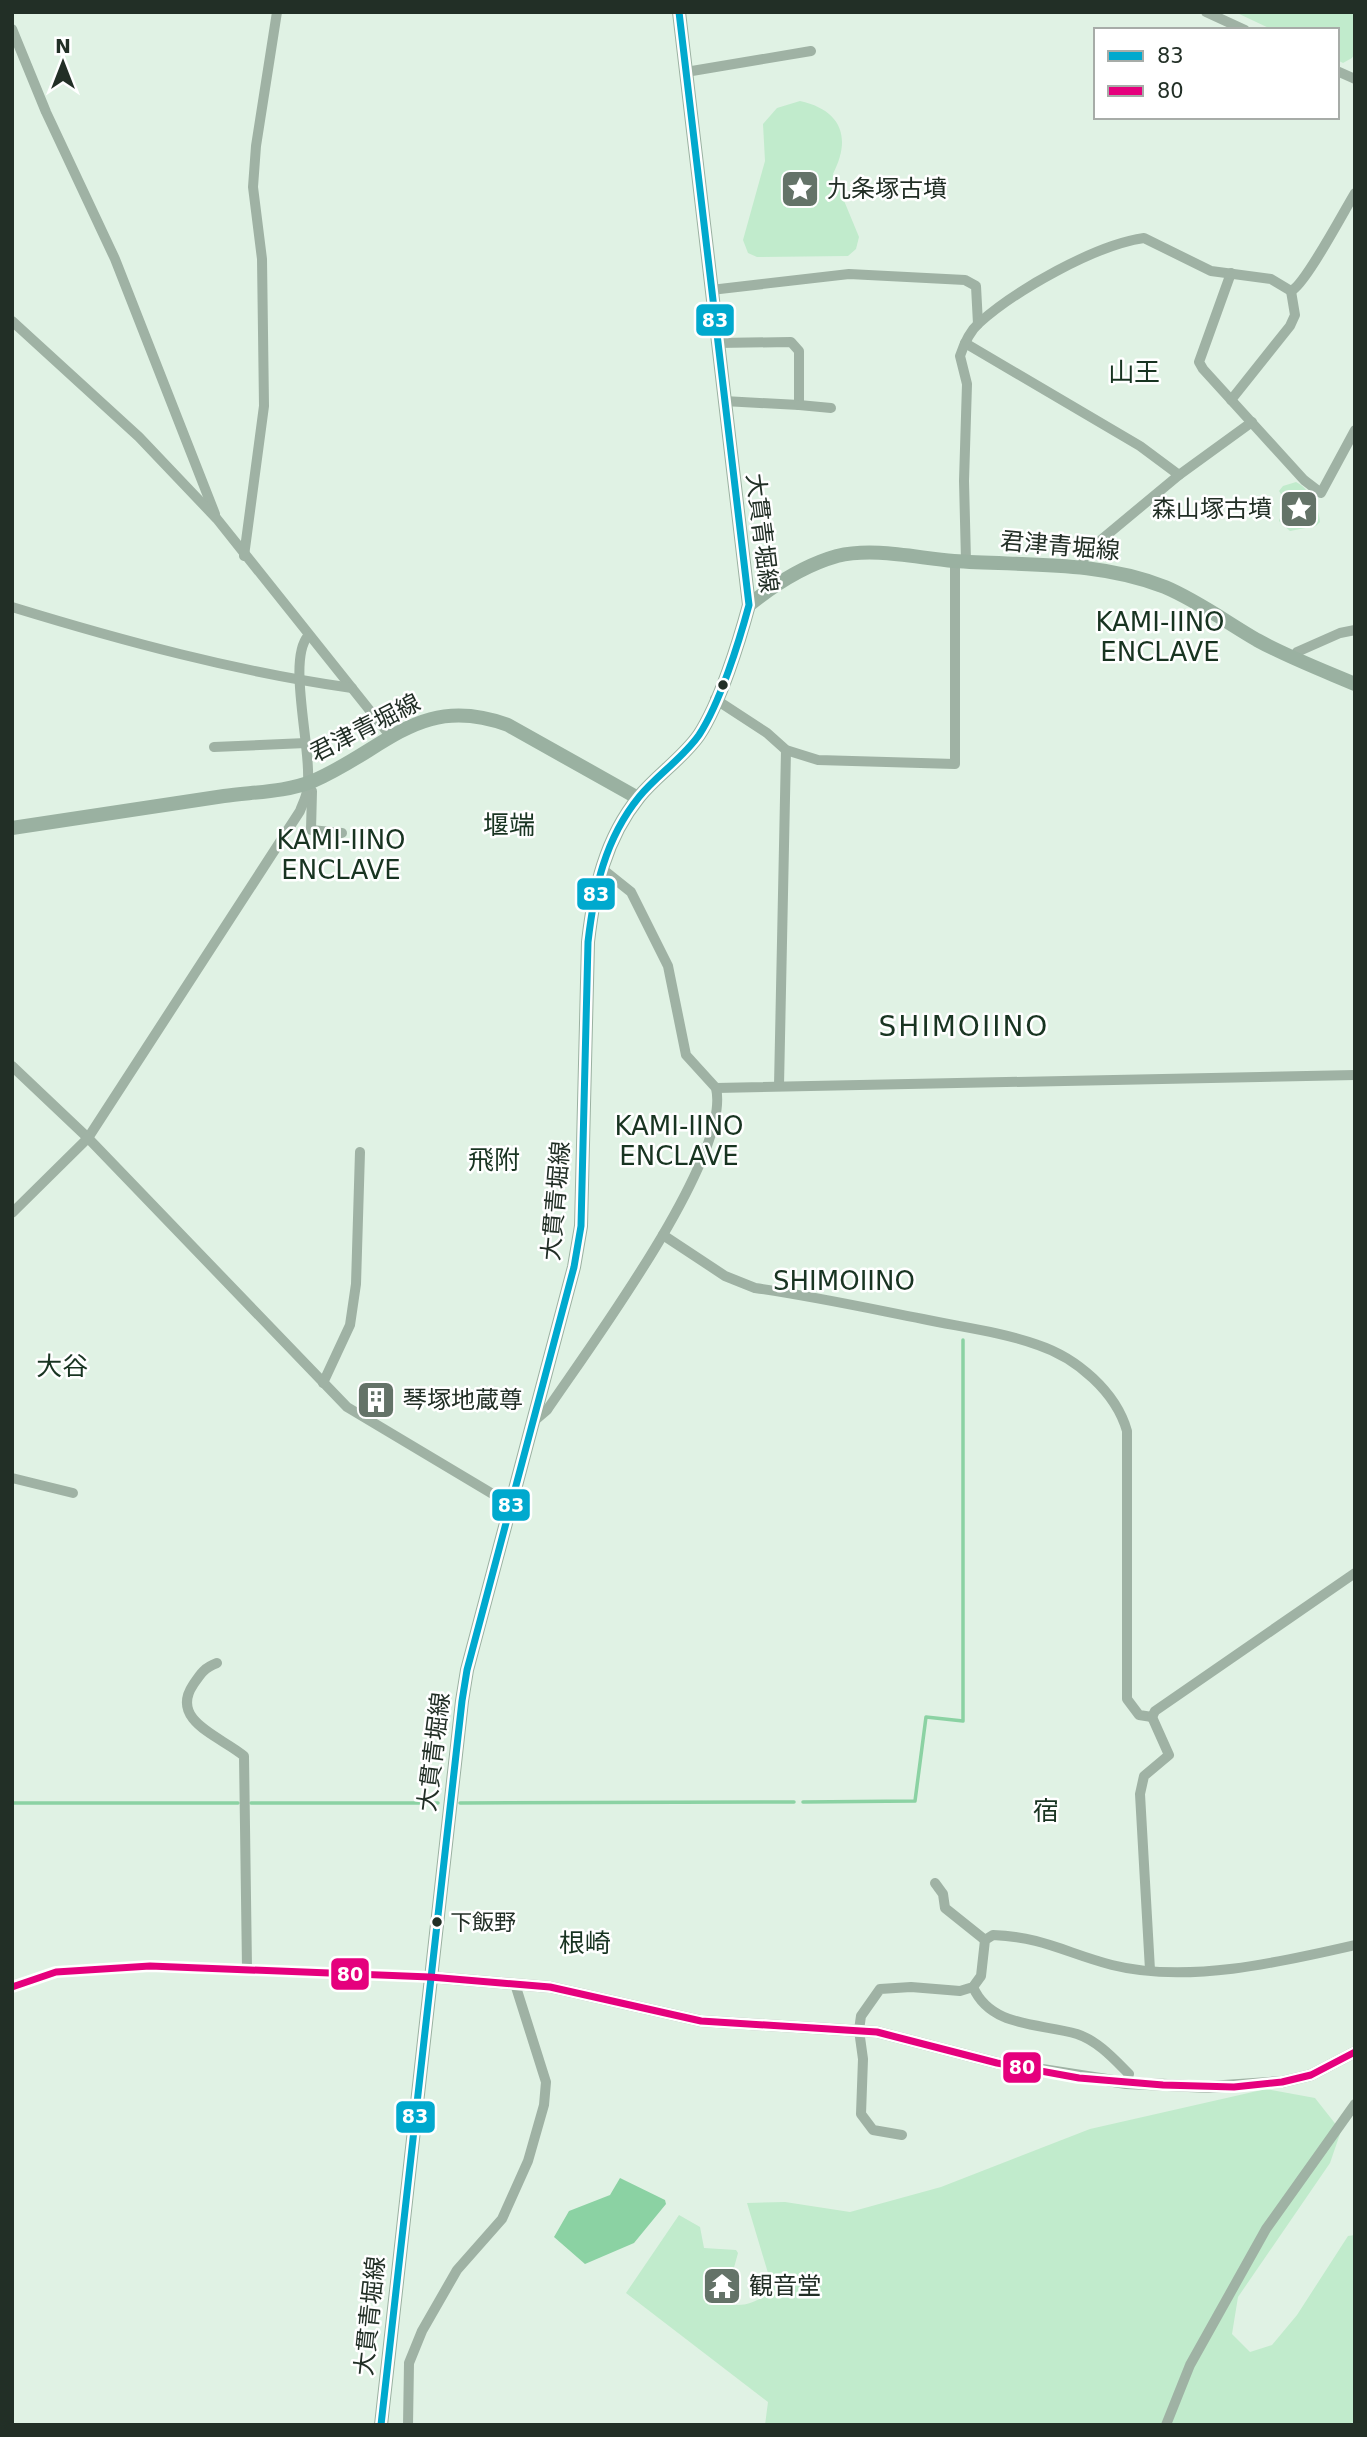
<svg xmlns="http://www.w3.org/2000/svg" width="1367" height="2437" viewBox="0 0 1367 2437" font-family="'DejaVu Sans','Noto Sans JP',sans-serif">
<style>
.green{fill:#c1ebcc}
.water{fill:#8bd2a3}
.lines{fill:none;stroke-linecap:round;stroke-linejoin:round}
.stream{stroke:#8bd2a3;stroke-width:3.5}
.minor{stroke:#9fb2a4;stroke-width:10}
.tertiary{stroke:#9fb2a4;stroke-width:12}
.secondary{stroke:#9ab1a1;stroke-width:14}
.bus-1-casing{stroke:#fff;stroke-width:12}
.bus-2-casing{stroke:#fff;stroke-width:12}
.bus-1{stroke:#00a9ce;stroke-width:7}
.bus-2{stroke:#e5007d;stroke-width:7}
.bus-dot{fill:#222f26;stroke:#fff;stroke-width:2.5}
.labels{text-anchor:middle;stroke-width:5;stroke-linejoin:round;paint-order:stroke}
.bus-label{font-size:22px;fill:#222f26;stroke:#fff;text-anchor:start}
.poi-label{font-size:24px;fill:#222f26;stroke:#fff;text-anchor:start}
.street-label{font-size:24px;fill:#222f26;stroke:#fff}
.neighbourhood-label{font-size:26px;fill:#183421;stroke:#fff}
.quarter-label{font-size:28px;letter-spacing:2px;fill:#183421;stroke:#fff}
.line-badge{stroke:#fff;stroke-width:2.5}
.badge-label{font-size:19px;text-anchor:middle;font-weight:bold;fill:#fff}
</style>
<rect width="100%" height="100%" fill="#e0f2e4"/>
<g class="green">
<path d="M1235,12H1355V53L1352,58L1343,63L1337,60V30H1273Z"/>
<path d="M800,101C841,110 852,137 833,174L859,237L856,249L848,256L757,257L748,253L743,240L765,161L763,124L777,108Z"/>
<path d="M1296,482C1309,488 1319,508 1320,522L1316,526L1290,531L1279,521L1286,501L1279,491L1283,486Z"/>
<path d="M1266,2089L1315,2098L1341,2131L1330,2163L1238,2297L1232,2334L1250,2352L1272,2345L1297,2315L1348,2236L1355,2235V2425H765L768,2402L626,2293L679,2215L700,2227L704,2248L736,2250L738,2253L732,2275L715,2279L709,2290C729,2311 747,2308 769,2293L768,2273L747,2203L785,2202L850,2212L941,2187L1090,2129Z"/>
</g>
<path class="water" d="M620,2178L665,2200L666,2204L634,2243L585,2264L554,2237L569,2211L610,2195Z"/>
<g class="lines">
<g class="stream">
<path d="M803,1802L915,1801L926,1717L963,1721V1340"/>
<path d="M12,1803H238"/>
<path d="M251,1803H438"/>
<path d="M460,1803L794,1802"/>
</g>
<g class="minor">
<path d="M1206,12L1245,30"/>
<path d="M12,29L46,112L115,259L215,514"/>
<path d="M1337,71L1355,79"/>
<path d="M686,72L811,51"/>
<path d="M1231,273L1199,362L1203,369L1304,480L1321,493L1355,430"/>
<path d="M711,290L849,274L965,280L976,286L978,324"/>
<path d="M12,321L139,437L217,519L391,737"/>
<path d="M717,343L791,342L799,351V405L724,401"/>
<path d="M965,343L1140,446L1179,475"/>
<path d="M1231,400L1290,326L1295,315L1291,291"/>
<path d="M799,405L831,408"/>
<path d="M244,556L264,406L262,259L253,187L256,146L277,12"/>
<path d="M966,561L964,481L967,384L960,356C964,344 970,331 979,323C1016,290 1095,245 1144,238L1211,271L1271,279L1291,291C1305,285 1344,211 1355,193"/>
<path d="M1083,566L1084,554L1179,475L1252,422"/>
<path d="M12,607C123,641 238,672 352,688"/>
<path d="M1293,657L1297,652L1340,633L1355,630"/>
<path d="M715,699L767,733L786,750L818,760L955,764V561"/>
<path d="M214,747L306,743"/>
<path d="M312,791L311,830L342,833"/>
<path d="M12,1066L88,1138L347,1407L511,1505"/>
<path d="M779,1086L786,750"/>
<path d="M716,1088L1355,1075"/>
<path d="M12,1213L88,1138L300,811C302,805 306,798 307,791C314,755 286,661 308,636"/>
<path d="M663,1235L725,1276L755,1288C812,1296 867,1308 923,1319C961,1327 1002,1332 1038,1345C1077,1358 1116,1392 1127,1431V1699L1139,1715L1152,1717"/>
<path d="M323,1383L350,1325L356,1284L360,1152"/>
<path d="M533,1422L547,1410C588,1349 732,1156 716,1088L686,1055L668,966L631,892L601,868"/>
<path d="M12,1478L73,1493"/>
<path d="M217,1663C204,1668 201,1673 193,1685C169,1721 222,1737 244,1756L247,1968"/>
<path d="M1152,1717L1155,1711L1355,1573"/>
<path d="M935,1883L943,1894L945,1908L985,1940"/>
<path d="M1150,1970L1140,1794L1144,1776L1169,1755L1152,1717"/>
<path d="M12,1987L56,1972L150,1966L430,1977"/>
<path d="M973,1987C991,2028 1040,2023 1077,2034C1098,2041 1114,2059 1129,2074L1126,2083"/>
<path d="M902,2135L873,2130L861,2114L863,2059L859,2030L861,2016L880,1989L911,1987L960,1991L973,1987L981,1976L985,1940L993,1935C1043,1937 1066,1953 1112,1965C1187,1984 1281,1962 1355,1945"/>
<path d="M408,2425L409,2363L422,2331L457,2270L502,2219L528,2161L544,2105L546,2082L515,1984"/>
<path d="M1166,2425L1190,2365L1266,2229L1355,2104"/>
</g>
<path class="tertiary" d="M430,1977L550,1987L701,2021L877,2032L997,2063L1126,2083L1209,2087L1282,2082L1311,2075L1355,2052"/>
<g class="secondary">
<path d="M749,605C775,584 805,565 837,556C874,547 917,558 954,561C1025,566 1097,560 1165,587C1198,601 1226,622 1257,640C1288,657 1322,670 1355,684"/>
<path d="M12,828C83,817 153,807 224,796C252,792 287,792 313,781C387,749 420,693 508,725L638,798"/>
<path d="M381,2425L462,1701L467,1670L574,1267L581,1226L588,942C594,889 605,839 639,797C657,775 683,758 699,735C720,703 739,642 749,605L679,12"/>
</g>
<g class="bus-1-casing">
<path id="bus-1" d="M381,2425L462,1701L467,1670L574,1267L581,1226L588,942C594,889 605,839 639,797C657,775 683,758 699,735C720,703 739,642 749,605L679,12"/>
</g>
<g class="bus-2-casing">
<path id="bus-2" d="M12,1987L56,1972L150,1966L430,1977L550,1987L701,2021L877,2032L997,2063L1079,2078L1163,2085L1234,2087L1282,2082L1311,2075L1355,2052"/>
</g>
<use href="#bus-1" class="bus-1"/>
<use href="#bus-2" class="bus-2"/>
</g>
<defs>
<g id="sight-square" transform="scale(2.0125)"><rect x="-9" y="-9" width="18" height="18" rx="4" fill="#647368" stroke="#fff"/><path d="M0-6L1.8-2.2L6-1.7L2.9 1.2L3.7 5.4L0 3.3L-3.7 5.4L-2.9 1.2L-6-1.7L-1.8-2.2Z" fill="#fff"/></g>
<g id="building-square" transform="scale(2.0125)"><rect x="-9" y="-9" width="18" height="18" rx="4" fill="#647368" stroke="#fff"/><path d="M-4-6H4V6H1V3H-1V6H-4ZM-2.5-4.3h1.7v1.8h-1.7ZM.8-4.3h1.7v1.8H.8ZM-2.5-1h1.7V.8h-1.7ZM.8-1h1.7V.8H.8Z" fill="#fff"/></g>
<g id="temple-square" transform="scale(2.0125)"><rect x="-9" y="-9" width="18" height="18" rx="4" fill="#647368" stroke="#fff"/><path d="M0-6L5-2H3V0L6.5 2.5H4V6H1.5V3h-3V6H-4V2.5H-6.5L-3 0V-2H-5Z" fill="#fff"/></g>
</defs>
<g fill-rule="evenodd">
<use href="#sight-square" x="800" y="189"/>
<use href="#sight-square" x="1299" y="509"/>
<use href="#building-square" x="376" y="1400"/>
<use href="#temple-square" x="722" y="2286"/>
</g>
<g class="bus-dot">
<circle cx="723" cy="685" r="6"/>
<circle cx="437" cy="1922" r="6"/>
</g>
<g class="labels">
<g class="bus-label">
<text x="450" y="1930">下飯野</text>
</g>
<g class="poi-label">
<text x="827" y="197">九条塚古墳</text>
<text x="1272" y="517" text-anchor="end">森山塚古墳</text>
<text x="403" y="1408">琴塚地蔵尊</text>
<text x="749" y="2294">観音堂</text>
</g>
<g class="street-label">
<text transform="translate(762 533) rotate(83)" y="8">大貫青堀線</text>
<text transform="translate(1060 546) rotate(5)" y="8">君津青堀線</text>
<text transform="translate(365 728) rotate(-27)" y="8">君津青堀線</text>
<text transform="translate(556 1201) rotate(-85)" y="8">大貫青堀線</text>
<text transform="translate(434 1752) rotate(-83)" y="8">大貫青堀線</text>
<text transform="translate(370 2316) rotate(-84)" y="8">大貫青堀線</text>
</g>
<g class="neighbourhood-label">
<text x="1134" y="381">山王</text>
<text x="1160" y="631">KAMI-IINO<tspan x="1160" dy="30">ENCLAVE</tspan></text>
<text x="509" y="834">堰端</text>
<text x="341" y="849">KAMI-IINO<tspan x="341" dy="30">ENCLAVE</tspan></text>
<text x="679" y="1135">KAMI-IINO<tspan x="679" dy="30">ENCLAVE</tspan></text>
<text x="494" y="1169">飛附</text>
<text x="844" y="1290">SHIMOIINO</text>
<text x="62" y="1375">大谷</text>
<text x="1046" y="1820">宿</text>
<text x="585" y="1952">根崎</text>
</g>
<g class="quarter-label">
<text x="964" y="1036">SHIMOIINO</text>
</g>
</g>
<g class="line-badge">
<rect x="695" y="303" width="40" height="34" rx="7" fill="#00a9ce"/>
<rect x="576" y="877" width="40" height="34" rx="7" fill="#00a9ce"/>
<rect x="491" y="1488" width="40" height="34" rx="7" fill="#00a9ce"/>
<rect x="330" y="1957" width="40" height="34" rx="7" fill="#e5007d"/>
<rect x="1002" y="2051" width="40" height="33" rx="7" fill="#e5007d"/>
<rect x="395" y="2100" width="41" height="34" rx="7" fill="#00a9ce"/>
</g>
<g class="badge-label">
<text x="715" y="327">83</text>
<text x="596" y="901">83</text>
<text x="511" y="1512">83</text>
<text x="350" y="1981">80</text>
<text x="1022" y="2074">80</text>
<text x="415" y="2123">83</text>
</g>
<rect width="1367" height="2437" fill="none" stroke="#222f26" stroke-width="28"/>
<rect x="1094" y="28" width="245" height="91" fill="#ffffff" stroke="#a7aca8" stroke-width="2"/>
<rect x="1108" y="51" width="35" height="10" fill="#00a9ce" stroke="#a7aca8" stroke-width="2"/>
<text x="1157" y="63" font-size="21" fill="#222f26">83</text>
<rect x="1108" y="86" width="35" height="10" fill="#e5007d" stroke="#a7aca8" stroke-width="2"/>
<text x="1157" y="98" font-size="21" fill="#222f26">80</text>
<g transform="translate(63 63)" stroke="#ffffff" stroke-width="5" paint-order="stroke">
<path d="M0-5L12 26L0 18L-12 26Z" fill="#222f26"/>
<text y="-10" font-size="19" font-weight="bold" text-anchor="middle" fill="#222f26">N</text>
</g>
</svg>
